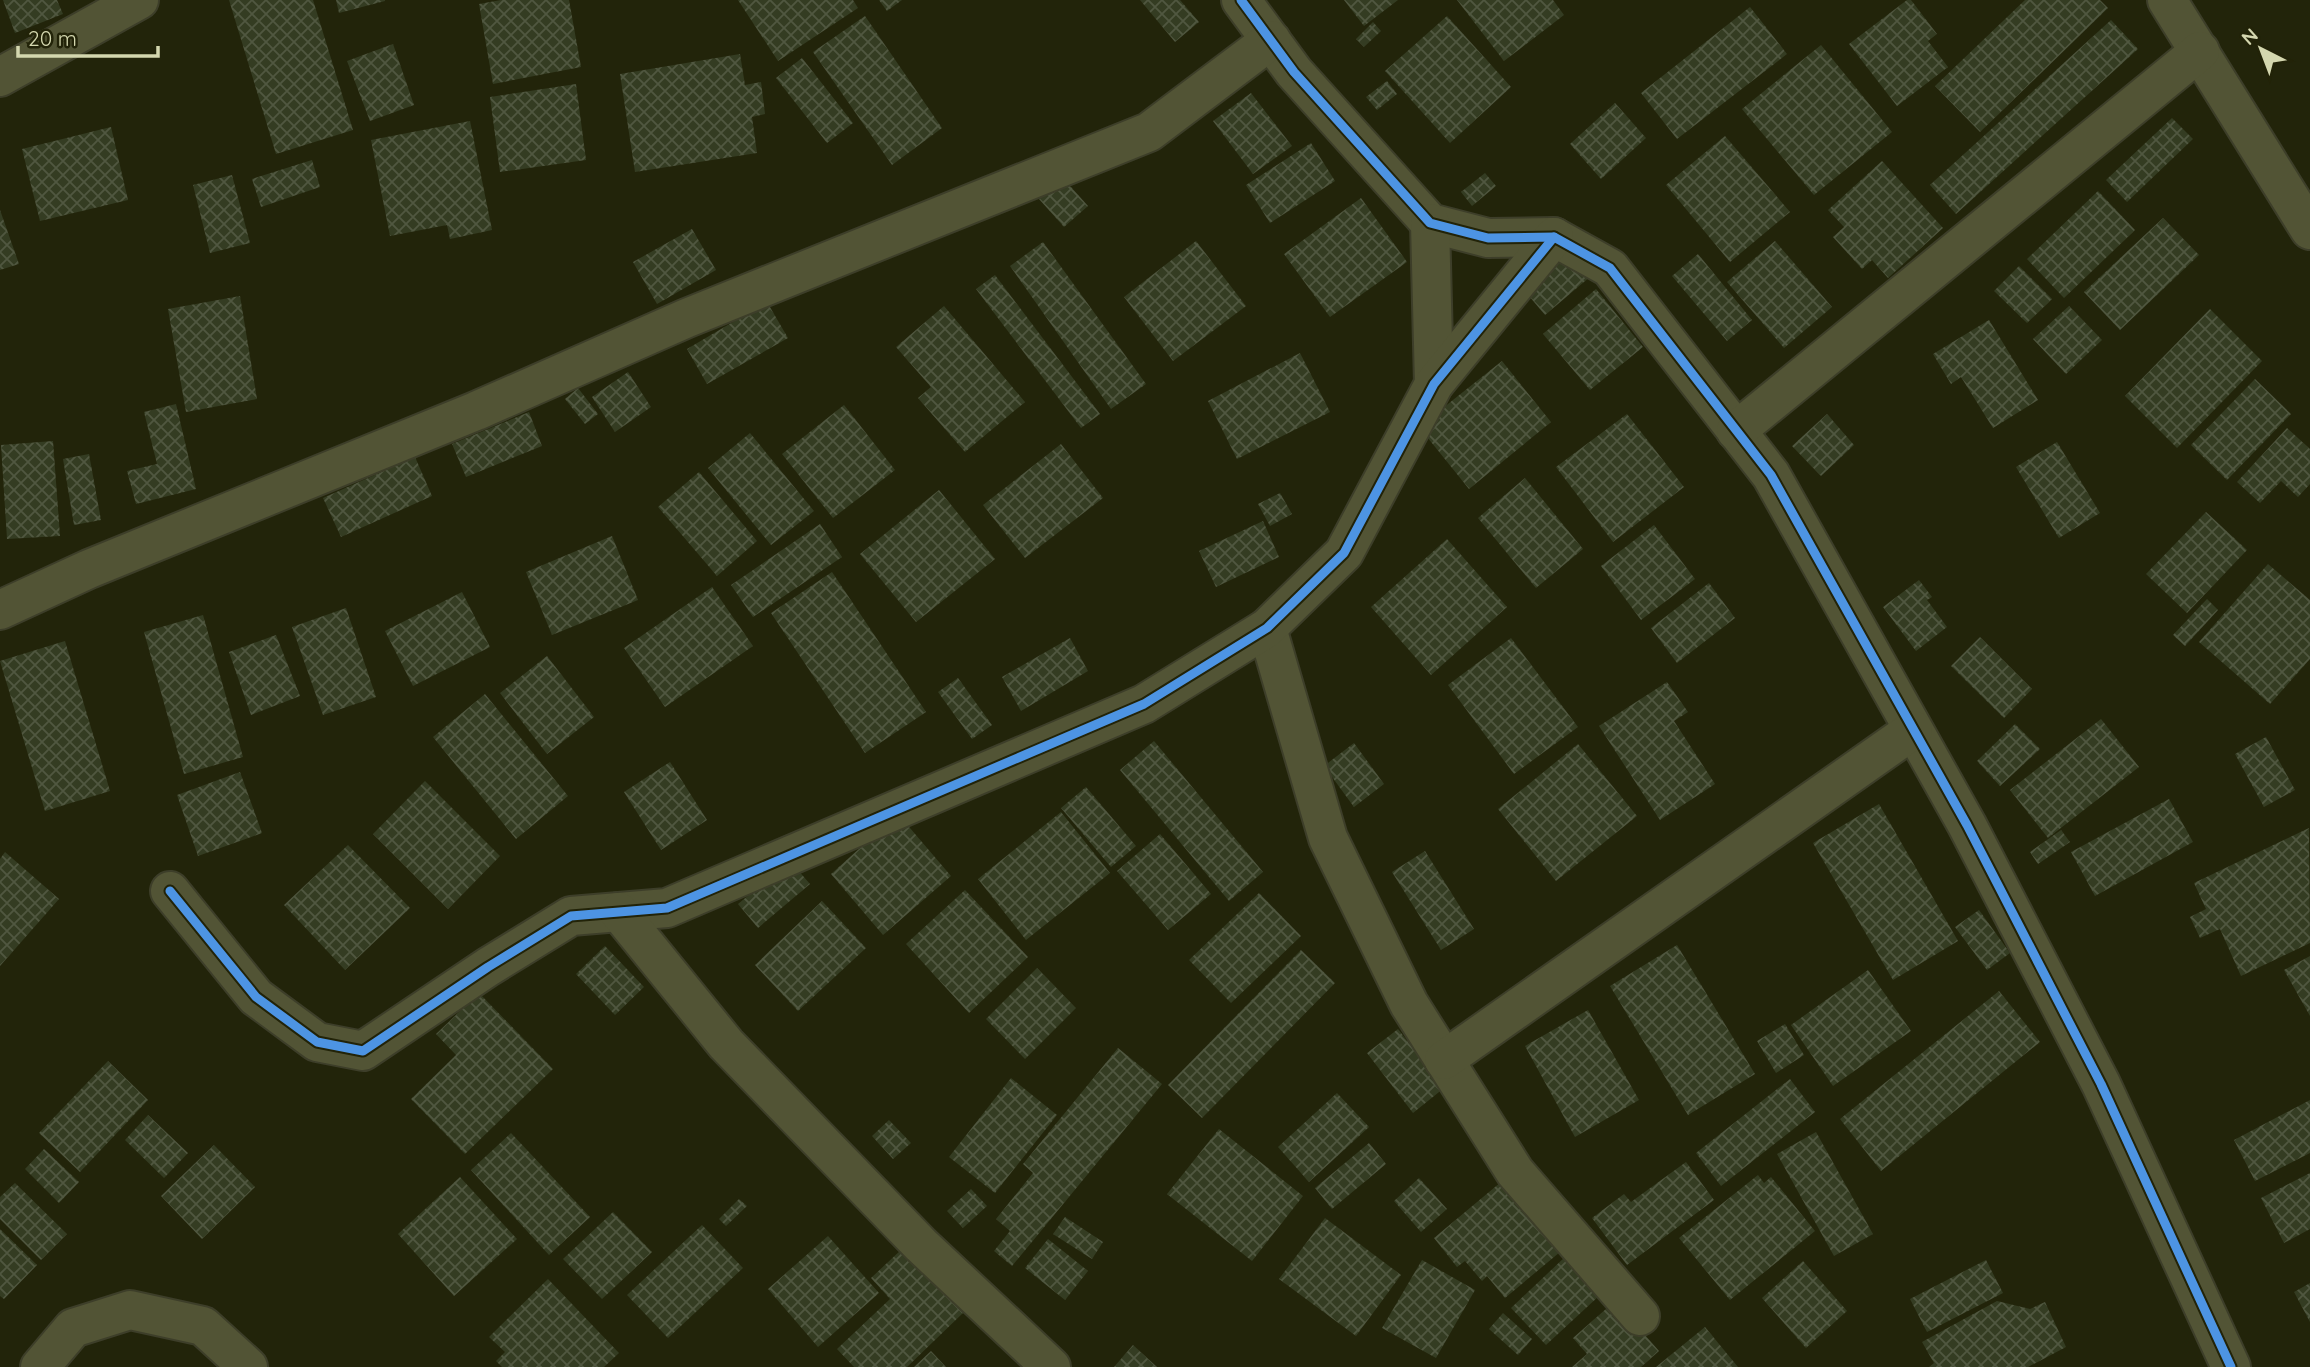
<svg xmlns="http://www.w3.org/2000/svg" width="2310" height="1367" viewBox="0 0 2310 1367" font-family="Quicksand,sans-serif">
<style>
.building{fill:url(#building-cross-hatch)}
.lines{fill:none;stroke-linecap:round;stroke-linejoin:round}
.minor-casing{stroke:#3d3e29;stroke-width:42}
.minor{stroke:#525435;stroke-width:38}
.cycleway-casing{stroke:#222308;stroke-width:13}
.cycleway{stroke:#4d94e3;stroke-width:9}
</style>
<defs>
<pattern id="building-cross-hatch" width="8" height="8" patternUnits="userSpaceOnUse" patternTransform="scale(1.75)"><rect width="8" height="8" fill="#343c22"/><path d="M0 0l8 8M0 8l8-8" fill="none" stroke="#505740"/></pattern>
</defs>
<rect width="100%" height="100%" fill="#22240a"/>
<g class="building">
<path d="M3,0H57L63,14L15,33Z"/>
<path d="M229,0H313L353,130L276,154Z"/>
<path d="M336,0H385V1L339,13Z"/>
<path d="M501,0H569L581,67L493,84L479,4Z"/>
<path d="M738,0H853L858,8L778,61Z"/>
<path d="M879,0H902L887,11Z"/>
<path d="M1140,0H1180L1199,22L1175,42Z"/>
<path d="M1344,0H1398L1364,26Z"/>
<path d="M1457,0H1553L1564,15L1504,61Z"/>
<path d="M1907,0H1911L1937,34L1928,41L1948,67L1897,106L1849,44Z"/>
<path d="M2025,0H2100L2108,8L1980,132L1935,86Z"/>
<path d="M1750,7L1787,54L1677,139L1641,93Z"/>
<path d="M865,16L942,128L892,165L813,52Z"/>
<path d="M1447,16L1511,87L1450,143L1385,71Z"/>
<path d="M2111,20L2138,49L1956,214L1930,185Z"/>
<path d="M1373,22L1381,31L1364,47L1356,39Z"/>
<path d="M393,44L414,105L370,121L347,61Z"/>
<path d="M1821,45L1892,132L1814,195L1742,109Z"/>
<path d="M740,54L745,85L761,82L765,114L752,117L757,153L635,172L620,74Z"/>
<path d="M802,58L853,123L827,143L776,78Z"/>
<path d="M1387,81L1397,94L1377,110L1366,97Z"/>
<path d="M576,84L586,160L500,172L490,97Z"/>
<path d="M1251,93L1292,146L1253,174L1213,121Z"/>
<path d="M1615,103L1646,138L1601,179L1570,144Z"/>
<path d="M2172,118L2193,139L2127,202L2106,180Z"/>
<path d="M470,121L492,230L450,239L447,225L390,236L371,140Z"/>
<path d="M111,127L128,200L40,221L22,149Z"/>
<path d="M1725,136L1790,212L1730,262L1666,185Z"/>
<path d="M1311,143L1335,181L1270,223L1246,185Z"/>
<path d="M312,160L320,187L261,207L252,179Z"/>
<path d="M1882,161L1943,228L1888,278L1872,260L1862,269L1833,237L1844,227L1828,210Z"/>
<path d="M1485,173L1496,186L1472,206L1461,192Z"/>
<path d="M232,175L250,243L210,253L193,185Z"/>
<path d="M1063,178L1088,206L1064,227L1039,199Z"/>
<path d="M2098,191L2135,230L2064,298L2027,259Z"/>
<path d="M1361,198L1407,262L1330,317L1284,254Z"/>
<path d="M0,210L19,264L0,270Z"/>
<path d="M2163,218L2199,255L2120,330L2084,292Z"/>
<path d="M692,229L716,270L657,304L633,262Z"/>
<path d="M1196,241L1246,306L1173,361L1124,297Z"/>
<path d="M1775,241L1832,307L1784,348L1727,282Z"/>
<path d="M1043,242L1146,384L1111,409L1010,266Z"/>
<path d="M1571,252L1591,276L1545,315L1524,290Z"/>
<path d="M1698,254L1752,320L1727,341L1672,276Z"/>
<path d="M2019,266L2052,299L2027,323L1994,291Z"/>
<path d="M995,275L1100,414L1081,428L976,289Z"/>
<path d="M1596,289L1643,347L1590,390L1543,334Z"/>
<path d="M240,296L257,399L186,412L168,309Z"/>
<path d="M767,302L788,338L707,384L687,349Z"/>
<path d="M944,306L1025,402L965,452L918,398L931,387L896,347Z"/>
<path d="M2069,306L2102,340L2066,374L2033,339Z"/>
<path d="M2210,309L2262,361L2177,448L2125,396Z"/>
<path d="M1989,320L2038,400L1993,428L1961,377L1951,384L1933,354Z"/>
<path d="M1300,353L1330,412L1237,459L1208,401Z"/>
<path d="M1502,361L1551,422L1469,489L1419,427Z"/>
<path d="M628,372L651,407L615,432L592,397Z"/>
<path d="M2255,379L2291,414L2227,480L2191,445Z"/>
<path d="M578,388L598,414L585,424L565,399Z"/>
<path d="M176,404L196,489L136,504L127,471L157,464L144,412Z"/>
<path d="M844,405L895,470L833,518L782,454Z"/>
<path d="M529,412L542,446L466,477L452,444Z"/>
<path d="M1627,414L1684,487L1613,542L1556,467Z"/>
<path d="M1827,414L1854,445L1821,476L1792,446Z"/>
<path d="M2287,428L2310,449V484L2298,497L2281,481L2260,503L2237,482Z"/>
<path d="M750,433L814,511L771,545L708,468Z"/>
<path d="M53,441L60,536L7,539L1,445Z"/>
<path d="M2057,442L2100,513L2059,538L2016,467Z"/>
<path d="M1061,444L1103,498L1025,558L983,505Z"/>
<path d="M89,454L101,520L74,525L63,459Z"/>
<path d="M415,457L432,496L341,537L323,498Z"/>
<path d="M699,472L757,541L717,576L658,507Z"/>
<path d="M1525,478L1583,549L1536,588L1478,518Z"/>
<path d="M939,490L995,559L916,622L860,554Z"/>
<path d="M1280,493L1292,514L1270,526L1258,504Z"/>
<path d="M2206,512L2247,550L2187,613L2146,574Z"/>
<path d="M1263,521L1279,557L1216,587L1199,551Z"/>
<path d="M820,524L842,557L753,617L731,585Z"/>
<path d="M1654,525L1695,579L1641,620L1601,566Z"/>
<path d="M612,536L638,600L552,635L526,572Z"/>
<path d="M1447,539L1507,607L1431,675L1371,607Z"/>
<path d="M2268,564L2310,600V659L2270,704L2199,642Z"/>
<path d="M832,572L926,712L865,753L771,613Z"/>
<path d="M1919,580L1932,597L1927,600L1947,627L1916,651L1883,607Z"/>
<path d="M1709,583L1735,618L1677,663L1651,628Z"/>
<path d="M712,587L753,646L665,707L624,648Z"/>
<path d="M462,592L490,647L413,686L385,631Z"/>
<path d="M2207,599L2218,610L2185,646L2173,635Z"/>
<path d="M346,608L376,697L323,715L292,627Z"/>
<path d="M203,615L243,757L184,774L144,632Z"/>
<path d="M276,635L300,696L251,715L229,652Z"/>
<path d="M1980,637L2032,689L2004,718L1951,666Z"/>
<path d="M1070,638L1088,671L1021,711L1002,677Z"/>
<path d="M1511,638L1578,727L1514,774L1448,685Z"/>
<path d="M65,641L110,791L45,811L0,661Z"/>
<path d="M547,656L594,717L547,754L500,693Z"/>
<path d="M958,678L992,725L972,739L938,692Z"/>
<path d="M1667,682L1688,712L1674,721L1715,784L1660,820L1599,726Z"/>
<path d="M485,694L568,796L516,839L433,737Z"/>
<path d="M2101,719L2139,767L2048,838L2010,790Z"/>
<path d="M2015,724L2040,749L2000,786L1977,761Z"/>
<path d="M2266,737L2295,790L2264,807L2235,754Z"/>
<path d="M1154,741L1263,872L1229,901L1120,770Z"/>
<path d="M1354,743L1384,784L1354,807L1324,766Z"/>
<path d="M1578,744L1637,816L1556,881L1498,809Z"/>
<path d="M670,762L707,820L661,850L624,792Z"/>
<path d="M240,772L262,833L198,856L177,795Z"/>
<path d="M425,781L500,856L448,909L373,834Z"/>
<path d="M1086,787L1136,846L1111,867L1061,808Z"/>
<path d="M2169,799L2193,842L2095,896L2071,852Z"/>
<path d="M1879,804L1958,941L1893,980L1813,843Z"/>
<path d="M1061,812L1110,873L1026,940L978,879Z"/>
<path d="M898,814L951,876L883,935L831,874Z"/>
<path d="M2309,828L2310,943L2241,976L2220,929L2200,938L2190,917L2206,909L2194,883Z"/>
<path d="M2061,830L2070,842L2038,864L2030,852Z"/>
<path d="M1160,834L1211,894L1168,930L1117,871Z"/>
<path d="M348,845L410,908L345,970L284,905Z"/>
<path d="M1425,851L1474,929L1441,950L1392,872Z"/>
<path d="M5,852L59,899L0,966V859Z"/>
<path d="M790,861L810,884L758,928L738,904Z"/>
<path d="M965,890L1028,957L969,1013L906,944Z"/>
<path d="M1259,893L1301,936L1231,1003L1189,960Z"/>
<path d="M822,901L866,948L798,1011L755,965Z"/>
<path d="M1979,910L2010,953L1987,970L1955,927Z"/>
<path d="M1677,945L1755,1074L1688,1115L1610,986Z"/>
<path d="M605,946L644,987L615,1015L576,974Z"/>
<path d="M1301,950L1335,983L1202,1118L1168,1085Z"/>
<path d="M2310,956V1016L2284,970Z"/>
<path d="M1037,968L1076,1008L1025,1059L986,1019Z"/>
<path d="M1868,970L1911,1031L1833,1086L1791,1025Z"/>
<path d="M1999,991L2040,1042L1881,1171L1840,1119Z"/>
<path d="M479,993L553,1069L465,1154L411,1099L456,1055L436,1034Z"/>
<path d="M1588,1010L1639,1100L1575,1137L1525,1046Z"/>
<path d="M1785,1024L1804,1055L1776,1073L1757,1041Z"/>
<path d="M1398,1029L1444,1088L1413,1113L1367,1053Z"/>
<path d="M1118,1048L1162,1084L1012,1266L994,1251L1010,1231L996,1219L1033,1173L1023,1164Z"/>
<path d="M108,1061L148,1100L80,1172L39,1133Z"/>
<path d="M1011,1078L1057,1115L995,1193L949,1157Z"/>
<path d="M1790,1079L1815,1112L1721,1186L1696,1153Z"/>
<path d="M1337,1093L1369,1127L1309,1182L1278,1147Z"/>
<path d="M2310,1100V1153L2255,1181L2234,1140Z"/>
<path d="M148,1115L188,1153L164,1178L125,1140Z"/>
<path d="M889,1120L911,1143L893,1159L872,1136Z"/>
<path d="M1219,1129L1303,1196L1252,1261L1167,1194Z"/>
<path d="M1816,1132L1873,1234L1834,1256L1777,1154Z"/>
<path d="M511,1133L590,1217L549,1255L471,1170Z"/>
<path d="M1369,1143L1386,1164L1332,1209L1315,1188Z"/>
<path d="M214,1145L255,1187L202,1239L161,1196Z"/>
<path d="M44,1149L79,1182L59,1203L25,1169Z"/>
<path d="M1686,1162L1714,1200L1627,1265L1592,1218L1624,1194L1631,1202Z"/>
<path d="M2310,1173V1229L2284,1243L2261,1198Z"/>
<path d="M1758,1175L1764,1183L1771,1177L1815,1231L1730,1300L1679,1238Z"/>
<path d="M460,1177L517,1239L454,1296L398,1234Z"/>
<path d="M1419,1178L1447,1209L1421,1232L1394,1201Z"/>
<path d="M1501,1182L1560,1252L1505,1298L1487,1276L1482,1281L1465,1261L1457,1267L1434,1238Z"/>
<path d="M15,1183L67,1234L41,1260L0,1219V1197Z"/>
<path d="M971,1189L987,1206L963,1228L947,1211Z"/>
<path d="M739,1199L747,1206L726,1226L719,1219Z"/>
<path d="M613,1212L652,1252L602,1299L563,1259Z"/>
<path d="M1065,1217L1103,1242L1092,1259L1053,1234Z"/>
<path d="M1325,1218L1401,1275L1356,1336L1279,1279Z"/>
<path d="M702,1225L743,1268L668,1338L627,1295Z"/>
<path d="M0,1229L37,1265L4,1299L0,1296Z"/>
<path d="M828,1236L879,1293L818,1347L768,1289Z"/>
<path d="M1048,1239L1088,1271L1065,1300L1025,1268Z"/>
<path d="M902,1249L963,1313L907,1367H854L837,1349L890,1299L871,1278Z"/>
<path d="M1565,1257L1600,1295L1546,1345L1511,1308Z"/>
<path d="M1422,1260L1475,1290L1436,1358L1382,1328Z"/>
<path d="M1986,1260L2003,1293L1927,1332L1910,1299Z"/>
<path d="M1803,1261L1847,1311L1806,1348L1762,1298Z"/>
<path d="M548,1279L619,1353L604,1367H502L496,1361L505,1352L489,1337Z"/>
<path d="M2310,1283V1322L2294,1292Z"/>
<path d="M1615,1301L1659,1351L1641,1367H1572L1587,1354L1573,1338Z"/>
<path d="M1997,1301L2030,1309L2045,1302L2066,1347L2028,1367H1929L1934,1363L1922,1342Z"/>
<path d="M1503,1313L1532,1339L1518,1355L1489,1329Z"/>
<path d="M1705,1327L1738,1367H1656Z"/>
<path d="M1133,1345L1157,1367H1114Z"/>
<path d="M931,1351L946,1367H914Z"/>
</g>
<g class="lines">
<g class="minor-casing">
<g id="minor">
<path d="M1241,0L1294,72L1430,223L1488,238L1554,237L1610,268L1771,475L1967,825L2101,1084L2231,1367"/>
<path d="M2167,0L2310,230"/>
<path d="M0,77L139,0"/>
<path d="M1430,223L1434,384"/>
<path d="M1736,431L2200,51"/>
<path d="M0,610L89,569L476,411L687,318L1149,132L1271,40"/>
<path d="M1267,628L1328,838L1409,1004L1515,1172L1640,1316"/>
<path d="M170,891L256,997L317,1042L363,1051L488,967L571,916L667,908L1144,704L1267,628L1344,553L1434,384L1554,237"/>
<path d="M619,912L726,1044L921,1245L1051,1367"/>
<path d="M1444,1060L1913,730"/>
<path d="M40,1367L73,1328L130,1310L203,1326L248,1367"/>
</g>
</g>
<use href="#minor" class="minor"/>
<g class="cycleway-casing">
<g id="cycleway">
<path d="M1241,0L1294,72L1430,223L1488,238L1554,237L1610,268L1771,475L1967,825L2101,1084L2231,1367"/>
<path d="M170,891L256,997L317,1042L363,1051L488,967L571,916L667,908L1144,704L1267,628L1344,553L1434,384L1554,237"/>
</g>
</g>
<use href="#cycleway" class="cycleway"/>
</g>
<g transform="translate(2261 49) rotate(318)" stroke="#222308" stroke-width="5" paint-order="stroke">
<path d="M0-5L12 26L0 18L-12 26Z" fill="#d4d7af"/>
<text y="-10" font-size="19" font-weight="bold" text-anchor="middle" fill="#d4d7af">N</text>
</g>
<path d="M18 46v10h140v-10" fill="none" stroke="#d4d7af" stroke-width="3.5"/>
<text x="28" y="46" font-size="21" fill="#d4d7af" stroke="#222308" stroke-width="5" paint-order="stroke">20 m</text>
</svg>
